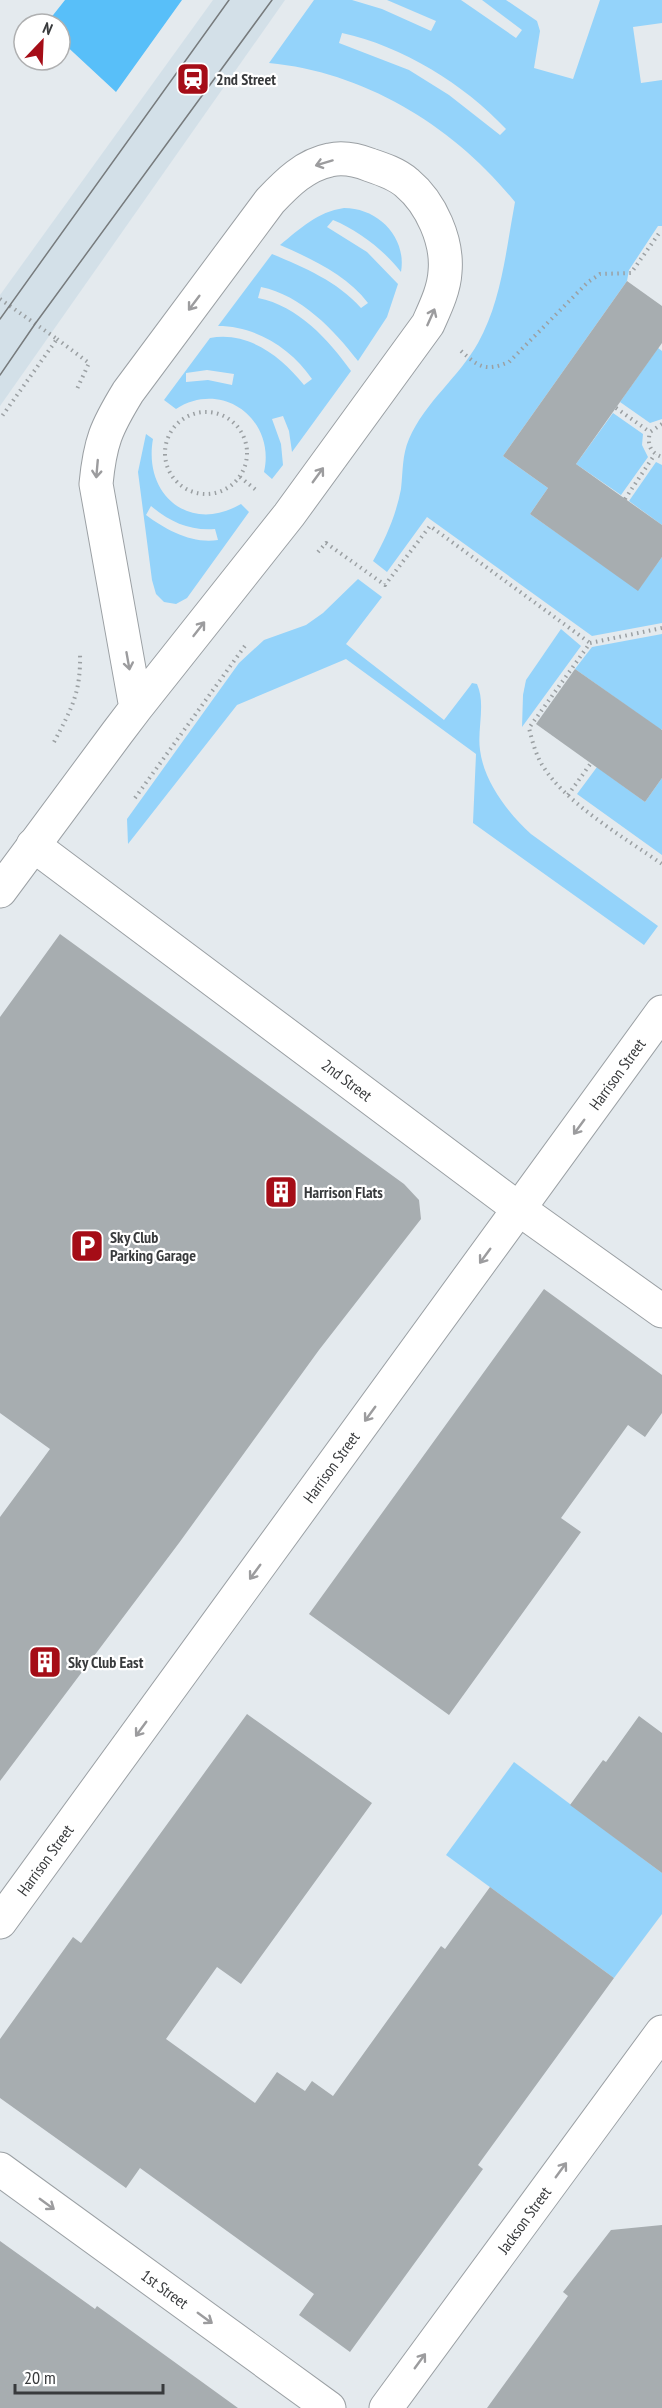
<svg xmlns="http://www.w3.org/2000/svg" width="662" height="2408" viewBox="0 0 662 2408" font-family="'PT Sans Narrow',sans-serif">
<style>
.built{fill:#d3e0e8}
.green{fill:#94d3fa;fill-rule:evenodd}
.forest{fill:#58bff9}
.building{fill:#a7adb0}
.lines{fill:none;stroke-linecap:round;stroke-linejoin:round}
.minor-casing{stroke:#9ba0a4;stroke-width:35}
.tertiary-casing{stroke:#9ba0a4;stroke-width:35}
.path{stroke:#9ba0a3;stroke-width:4;stroke-dasharray:1.5 4.5;stroke-linecap:butt}
.minor{stroke:#fff;stroke-width:33}
.tertiary{stroke:#fff;stroke-width:33}
.tram{stroke:#777b7d;stroke-width:1.5}
.oneway{stroke:#9c9c9e}
.labels{text-anchor:middle;stroke-width:4.5;stroke-linejoin:round;paint-order:stroke}
.poi-label{font-size:16px;font-weight:bold;fill:#383a3c;stroke:#fff;text-anchor:start}
.street-label{font-size:16px;fill:#383a3c;stroke:#fff}
</style>
<rect width="100%" height="100%" fill="#e4eaee"/>
<path class="built" d="M213,0H285L0,406V295Z"/>
<g class="green">
<path d="M314,0H352L382,9L431,31L436,21L387,0H461L516,38L522,30L482,0H506L537,21L540,31L534,68L573,79L600,0H662V23L633,27L641,83L662,80V226H658L629,270L627,281L503,456L548,488L530,514L638,590L662,557V623L592,636L427,517L387,572L373,561C386,538 396,515 401,489C403,472 402,455 409,439C425,402 459,377 478,343C502,300 506,249 515,202C455,127 365,72 269,63ZM342,33C402,46 464,84 506,129L500,135L449,95L409,70L339,43Z"/>
<path d="M344,208C378,208 407,237 401,272C385,251 358,230 333,220L327,227L367,252L398,284L387,317L358,361C334,330 301,295 261,287L258,298C298,306 328,339 351,371L292,452L289,431L283,416L272,419L281,444L283,465L272,479L264,472C276,420 223,379 176,409L164,400L210,338C248,331 281,356 304,385L312,379C291,348 256,326 218,326L272,254C305,268 337,281 361,308L368,303C347,275 312,259 280,245C301,228 317,212 344,208ZM207,370L234,374L232,385L208,380L186,382V373Z"/>
<path d="M658,348L662,351V419L650,423L620,402Z"/>
<path d="M613,413L643,434L642,445L648,457L621,495L576,464Z"/>
<path d="M146,434L153,439C143,495 190,534 241,504L249,512L187,598L176,604L164,602L156,594L152,580L138,472ZM151,506C170,522 190,531 215,529L218,540C192,544 166,530 146,515Z"/>
<path d="M656,462L662,465V525L629,501Z"/>
<path d="M358,579L382,597L346,644L444,720L470,686L472,683L477,684C486,704 477,729 480,750C484,782 508,813 531,834L658,926L644,945L473,823L476,754L346,659L237,705L128,844L127,819L239,663L264,640L306,625L323,613Z"/>
<path d="M561,629L581,646L522,727L523,695L526,680Z"/>
<path d="M662,634V729L661,730L575,669L592,647Z"/>
<path d="M597,767L645,802L662,778V855L577,794Z"/>
<path d="M514,1762L662,1873V1914L614,1978L446,1855Z"/>
</g>
<path class="forest" d="M65,0H182L116,92L60,40V24H46Z"/>
<g class="building">
<path d="M627,281L662,306V343L576,464L662,525V557L638,591L530,514L548,488L503,456Z"/>
<path d="M575,669L662,730V778L645,802L536,724Z"/>
<path d="M60,934L404,1184L419,1200L421,1219L319,1350L179,1543L0,1781V1517L50,1449L0,1413V1017Z"/>
<path d="M544,1289L662,1375V1413L645,1437L628,1425L561,1518L581,1532L449,1715L309,1614Z"/>
<path d="M247,1714L372,1803L241,1984L217,1967L166,2039L255,2103L277,2072L305,2091L312,2081L333,2096L441,1946L445,1949L490,1887L614,1978L478,2165L483,2169L350,2352L299,2315L314,2294L140,2168L126,2188L0,2098V2039L73,1937L81,1943Z"/>
<path d="M639,1716L662,1733V1873L570,1805L603,1760L606,1762Z"/>
<path d="M662,2225V2408H487L568,2296L563,2292L611,2230Z"/>
<path d="M0,2241L95,2309L97,2306L238,2408H0Z"/>
</g>
<g class="lines">
<g class="minor-casing">
<g id="minor">
<path d="M33,845L519,1209L662,1311"/>
<path d="M0,891L117,733L136,708L289,515L428,324C435,308 444,290 445,272C448,241 431,203 407,183C397,174 382,169 370,165C357,160 343,157 330,160C305,165 287,183 270,201L128,392C106,428 100,442 96,484L136,708"/>
<path d="M0,1922L662,1012"/>
</g>
</g>
<g class="tertiary-casing">
<g id="tertiary">
<path d="M0,2169L329,2408"/>
<path d="M386,2408L662,2032"/>
</g>
</g>
<g class="path">
<path d="M0,299L57,339L0,419"/>
<path d="M57,339L89,363L77,389"/>
<path d="M461,351C479,367 485,372 509,362L588,282L600,274L631,273L660,232H662"/>
<path d="M616,408L650,432"/>
<circle cx="206" cy="453" r="41"/>
<path d="M662,424L650,432C647,444 650,453 662,457"/>
<path d="M240,477L256,490"/>
<path d="M625,499L655,454"/>
<path d="M318,552L326,543L385,585L430,526L590,643"/>
<path d="M662,628L590,643L529,728C532,740 535,752 541,763C563,802 625,838 662,864"/>
<path d="M54,742C72,708 81,692 80,653"/>
<path d="M568,795L591,763"/>
<path d="M135,798L247,643"/>
</g>
<use href="#minor" class="minor"/>
<use href="#tertiary" class="tertiary"/>
<g class="tram">
<path d="M0,319L229,0"/>
<path d="M0,375L35,324L272,0"/>
</g>
</g>
<defs><path id="oneway-shaft" d="M-6 0H5M1.5-3L5.5 0L1.5 3" fill="none" stroke-width="1.6" stroke-linecap="round" stroke-linejoin="round" transform="scale(1.5)"/></defs>
<g class="oneway">
<use href="#oneway-shaft" transform="translate(324 163) rotate(163)"/>
<use href="#oneway-shaft" transform="translate(194 303) rotate(127)"/>
<use href="#oneway-shaft" transform="translate(431 317) rotate(-66)"/>
<use href="#oneway-shaft" transform="translate(97 469) rotate(95)"/>
<use href="#oneway-shaft" transform="translate(318 475) rotate(-54)"/>
<use href="#oneway-shaft" transform="translate(199 629) rotate(-52)"/>
<use href="#oneway-shaft" transform="translate(128 661) rotate(80)"/>
<use href="#oneway-shaft" transform="translate(579 1127) rotate(126)"/>
<use href="#oneway-shaft" transform="translate(485 1256) rotate(126)"/>
<use href="#oneway-shaft" transform="translate(370 1414) rotate(126)"/>
<use href="#oneway-shaft" transform="translate(255 1572) rotate(126)"/>
<use href="#oneway-shaft" transform="translate(141 1729) rotate(126)"/>
<use href="#oneway-shaft" transform="translate(561 2170) rotate(-54)"/>
<use href="#oneway-shaft" transform="translate(47 2204) rotate(36)"/>
<use href="#oneway-shaft" transform="translate(205 2318) rotate(36)"/>
<use href="#oneway-shaft" transform="translate(420 2361) rotate(-54)"/>
</g>
<defs>
<g id="station-square" transform="scale(1.725)"><rect x="-9" y="-9" width="18" height="18" rx="4" fill="#a50d17" stroke="#fff"/><path d="M-3-6H3Q5-6 5-4V2Q5 4 3 4L4.5 6H3L1.5 4h-3L-3 6H-4.5L-3 4Q-5 4-5 2V-4Q-5-6-3-6ZM-3.5-4v3h7v-3ZM-3.5 1v1.5H-2V1ZM2 1v1.5H3.5V1Z" fill="#fff"/></g>
<g id="building-square" transform="scale(1.725)"><rect x="-9" y="-9" width="18" height="18" rx="4" fill="#a50d17" stroke="#fff"/><path d="M-4-6H4V6H1V3H-1V6H-4ZM-2.5-4.3h1.7v1.8h-1.7ZM.8-4.3h1.7v1.8H.8ZM-2.5-1h1.7V.8h-1.7ZM.8-1h1.7V.8H.8Z" fill="#fff"/></g>
<g id="parking-square" transform="scale(1.725)"><rect x="-9" y="-9" width="18" height="18" rx="4" fill="#a50d17" stroke="#fff"/><path d="M-3.5-5.5H1a3.5 3.5 0 0 1 0 7H-1V5.5H-3.5ZM-1-3.4V-.6H.8a1.4 1.4 0 0 0 0-2.8Z" fill="#fff"/></g>
</defs>
<g fill-rule="evenodd">
<use href="#station-square" x="193" y="79"/>
<use href="#building-square" x="281" y="1192"/>
<use href="#parking-square" x="87" y="1246"/>
<use href="#building-square" x="45" y="1662"/>
</g>
<g class="labels">
<g class="poi-label">
<text x="216" y="85">2nd Street</text>
<text x="304" y="1198">Harrison Flats</text>
<text x="110" y="1243">Sky Club<tspan x="110" dy="18">Parking Garage</tspan></text>
<text x="68" y="1668">Sky Club East</text>
</g>
<g class="street-label">
<text transform="translate(617 1074) rotate(-54)" y="6">Harrison Street</text>
<text transform="translate(347 1080) rotate(37)" y="6">2nd Street</text>
<text transform="translate(331 1467) rotate(-54)" y="6">Harrison Street</text>
<text transform="translate(45 1860) rotate(-54)" y="6">Harrison Street</text>
<text transform="translate(524 2220) rotate(-54)" y="6">Jackson Street</text>
<text transform="translate(165 2289) rotate(36)" y="6">1st Street</text>
</g>
</g>
<g transform="translate(42 42) rotate(23)"><circle r="28" fill="#ffffff" stroke="#afb0b1" stroke-width="1.5"/>
<path d="M0-4.5L10 22L0 15L-10 22Z" fill="#a50d17"/>
<text y="-9" font-size="16" font-weight="bold" text-anchor="middle" fill="#383a3c">N</text>
</g>
<path d="M15 2384v9h148v-9" fill="none" stroke="#383a3c" stroke-width="3"/>
<text x="24" y="2384" font-size="18" fill="#383a3c" stroke="#ffffff" stroke-width="4.5" paint-order="stroke">20 m</text>
</svg>
